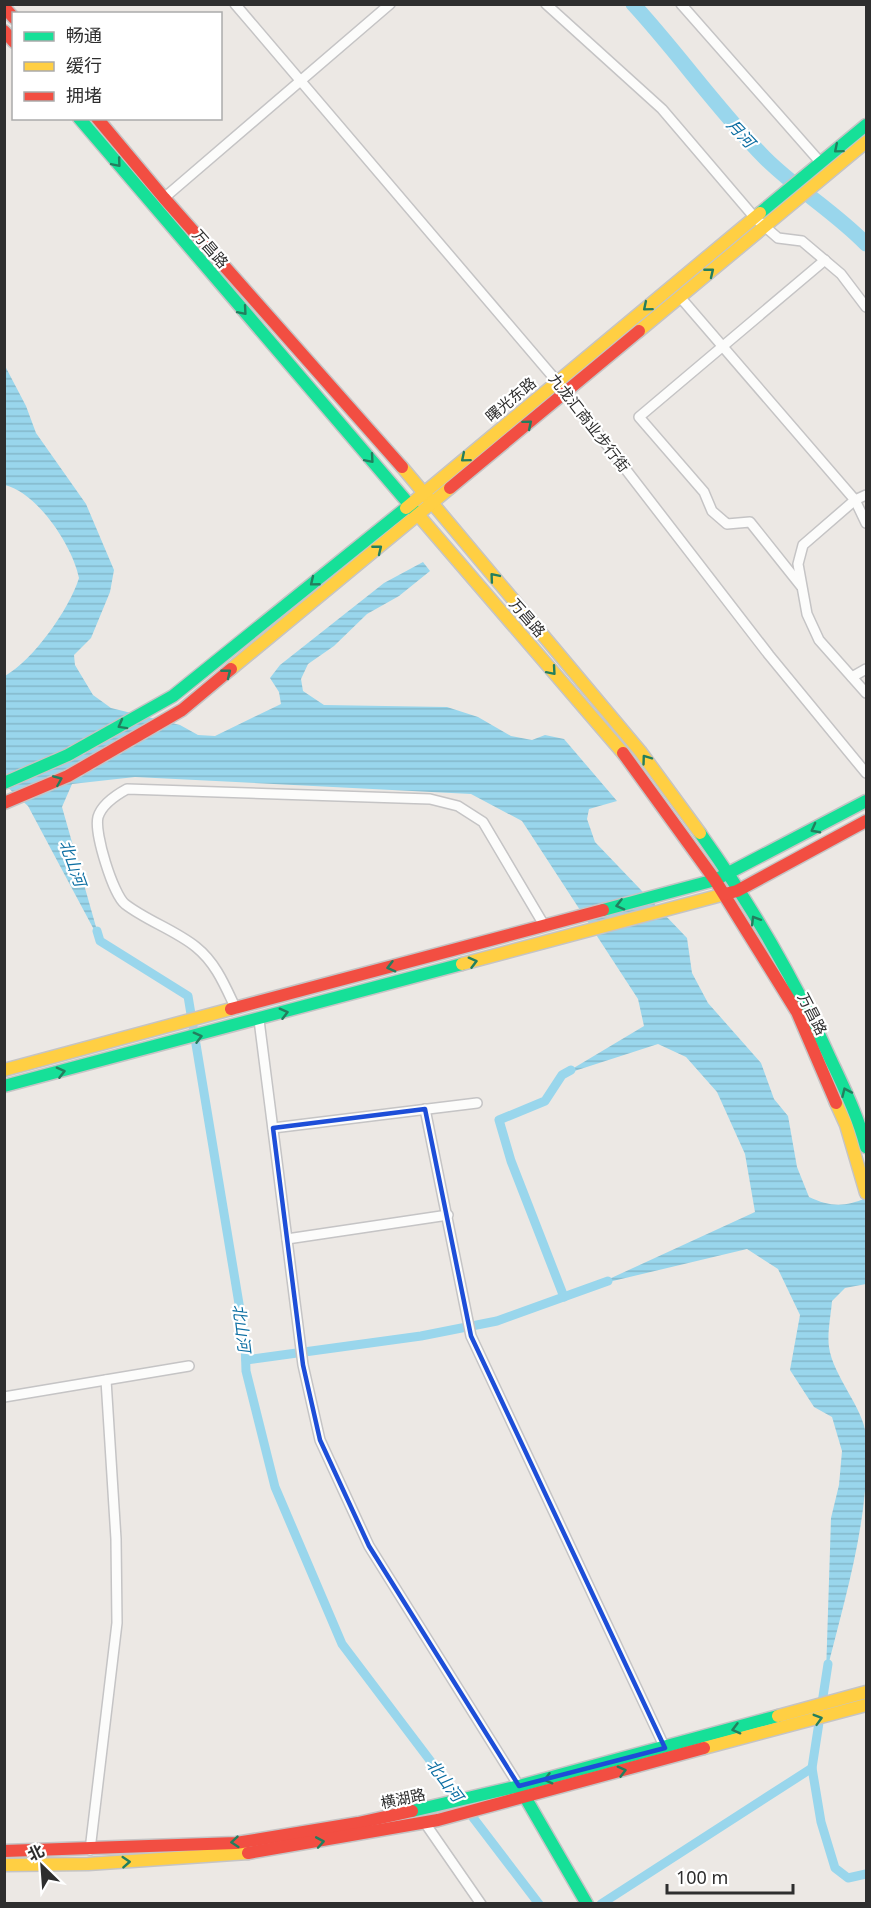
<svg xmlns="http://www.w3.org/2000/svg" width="871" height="1908" viewBox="0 0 871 1908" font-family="'Noto Sans','Noto Sans SC',sans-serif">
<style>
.water{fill:url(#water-rules)}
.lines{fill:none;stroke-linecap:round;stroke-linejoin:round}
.canal{stroke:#99d6ec;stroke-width:9}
.river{stroke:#99d6ec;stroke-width:15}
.street-casing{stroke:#c5c4c5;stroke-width:12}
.fast-casing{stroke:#c5c4c5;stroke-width:15}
.slow-casing{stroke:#c5c4c5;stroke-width:15}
.jam-casing{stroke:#c5c4c5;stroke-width:15}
.street{stroke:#fcfcfb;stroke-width:9}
.fast{stroke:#16e098;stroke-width:12}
.slow{stroke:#ffcf43;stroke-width:12}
.jam{stroke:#f24e42;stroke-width:12}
.oneway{stroke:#237e5e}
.marked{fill:none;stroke:#1d4ed8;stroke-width:4.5;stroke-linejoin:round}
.labels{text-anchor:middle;stroke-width:4.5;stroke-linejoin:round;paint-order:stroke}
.street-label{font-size:15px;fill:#2e2e2e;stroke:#fff}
.water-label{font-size:16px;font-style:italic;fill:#0d6fa3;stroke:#fff}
</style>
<defs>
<pattern id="water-rules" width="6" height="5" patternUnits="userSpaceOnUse" patternTransform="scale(1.5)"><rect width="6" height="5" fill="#99d6ec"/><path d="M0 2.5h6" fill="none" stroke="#84b8cb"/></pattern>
</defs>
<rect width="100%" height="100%" fill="#ece8e4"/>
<path class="water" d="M4,364L26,406L36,433L86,504L114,570L110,592L91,638L74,655L75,665L93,695L111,708L180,725L198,735L215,736L281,704L279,692L270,678L280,665L384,583L423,562L430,571L399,596L367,614L334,646L308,664L301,679L303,691L324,705L447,707L478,717L511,736L532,740L545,735L564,739L617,801L589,809L587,819L595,842L687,938L692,973L708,1003L761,1063L774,1099L788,1116L797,1167L809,1197C830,1207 845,1207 866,1198V1284L845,1288L832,1301C831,1315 827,1333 829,1347C833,1376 863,1407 866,1435C871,1516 845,1597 826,1674L831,1518L839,1485L842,1451L832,1417L814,1407L790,1370L800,1315L778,1269L747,1249L596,1285L755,1212L745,1154L717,1092L686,1057L658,1044L562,1075L644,1026L638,999L522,821L471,794L135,777L72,784L62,807L100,941L28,806L5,785V676C33,660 69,610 79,578C73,547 38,493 5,485Z"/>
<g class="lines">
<g class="canal">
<path d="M97,931L100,941L188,996L245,1340L246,1371L275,1487L342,1644L460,1800"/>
<path d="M564,1297L511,1161L499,1120L545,1101L562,1075L571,1070"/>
<path d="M246,1360L421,1336L497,1321L608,1281"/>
<path d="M828,1664L812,1768L821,1822L835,1868L848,1878L866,1874"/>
<path d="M468,1811L539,1904"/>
<path d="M601,1904L812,1768"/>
</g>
<path class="river" d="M633,4C679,54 717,109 765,158C796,189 835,212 866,244"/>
<g class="street-casing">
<g id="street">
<path d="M235,4L566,392L769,655L866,773"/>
<path d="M546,4L662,109L755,218L778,238L802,241L841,274L866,307"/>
<path d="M681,4L821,163"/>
<path d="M164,198L390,4"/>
<path d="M680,297L855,500L866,523"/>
<path d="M866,495L855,500L803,545L798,564L807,614L819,640L866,693"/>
<path d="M801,586L750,522L727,524L712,511L704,492L639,417L825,260"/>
<path d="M852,677L866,669"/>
<path d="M236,1009C225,986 216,963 196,947C175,930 147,921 125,904C113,894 94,833 98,817C102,804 116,795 127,789L430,799L458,806L483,822L544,925"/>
<path d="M259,1020L303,1365L320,1440L369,1546L519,1786"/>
<path d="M425,1109L471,1336L665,1748"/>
<path d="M273,1128L477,1103"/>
<path d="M287,1239L448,1215"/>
<path d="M4,1397L189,1366"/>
<path d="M425,1823L481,1904"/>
<path d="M90,1850L117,1623L116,1539L106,1380"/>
</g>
</g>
<g class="fast-casing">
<g id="fast">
<path d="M79,118L420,517"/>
<path d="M760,213L866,125"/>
<path d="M4,783L68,755L173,696L406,508"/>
<path d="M700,833C750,903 795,980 830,1058C844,1088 858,1116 866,1147"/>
<path d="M603,910L715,880L866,801"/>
<path d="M4,1086L462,964"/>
<path d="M521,1790L587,1904"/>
<path d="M412,1811L519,1786L778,1716"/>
</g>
</g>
<g class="slow-casing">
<g id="slow">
<path d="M639,331L866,142"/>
<path d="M402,467L640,751L700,833"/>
<path d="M406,508L760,213"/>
<path d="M420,517L623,753"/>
<path d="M231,669L450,488"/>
<path d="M462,964L725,894"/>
<path d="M4,1070L231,1009"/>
<path d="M836,1103L846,1125L866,1193"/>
<path d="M778,1716L866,1692"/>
<path d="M704,1748L866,1705"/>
<path d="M4,1865L88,1864L248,1853"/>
</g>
</g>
<g class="jam-casing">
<g id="jam">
<path d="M4,7L14,18"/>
<path d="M4,31L14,42"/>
<path d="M97,118L164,198L402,467"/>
<path d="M450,488L639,331"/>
<path d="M623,753L715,880L797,1012L836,1103"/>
<path d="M4,803L68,776L182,710L231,669"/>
<path d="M725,894L737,891L866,821"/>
<path d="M231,1009L603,910"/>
<path d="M4,1851L236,1843L358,1823L412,1811"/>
<path d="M248,1853L438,1820L704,1748"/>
</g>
</g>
<use href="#street" class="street"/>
<use href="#fast" class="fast"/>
<use href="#slow" class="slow"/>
<use href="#jam" class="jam"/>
</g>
<defs><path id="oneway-chevron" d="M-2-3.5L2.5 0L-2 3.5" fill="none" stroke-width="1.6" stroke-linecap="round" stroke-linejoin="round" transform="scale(1.5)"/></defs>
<g class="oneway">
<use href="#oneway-chevron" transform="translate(838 149) rotate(140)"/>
<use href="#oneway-chevron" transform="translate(117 163) rotate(50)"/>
<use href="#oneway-chevron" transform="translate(710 272) rotate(-39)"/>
<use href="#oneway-chevron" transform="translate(647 307) rotate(140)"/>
<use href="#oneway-chevron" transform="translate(243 311) rotate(49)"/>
<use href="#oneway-chevron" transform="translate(528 424) rotate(-40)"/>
<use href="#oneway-chevron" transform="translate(465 458) rotate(140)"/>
<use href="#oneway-chevron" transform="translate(370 459) rotate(49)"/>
<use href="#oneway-chevron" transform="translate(378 549) rotate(-39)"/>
<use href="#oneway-chevron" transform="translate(494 577) rotate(-130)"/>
<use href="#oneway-chevron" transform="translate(314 582) rotate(141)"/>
<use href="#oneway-chevron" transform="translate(552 671) rotate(49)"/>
<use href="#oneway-chevron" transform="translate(227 673) rotate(-39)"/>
<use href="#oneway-chevron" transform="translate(122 725) rotate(151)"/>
<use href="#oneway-chevron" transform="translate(646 759) rotate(-126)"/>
<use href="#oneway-chevron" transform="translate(58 780) rotate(-23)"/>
<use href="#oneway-chevron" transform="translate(815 829) rotate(152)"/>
<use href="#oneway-chevron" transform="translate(620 905) rotate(166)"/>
<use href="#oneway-chevron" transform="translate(755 920) rotate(-121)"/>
<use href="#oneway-chevron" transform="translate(473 962) rotate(-15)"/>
<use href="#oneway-chevron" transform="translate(391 967) rotate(165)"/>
<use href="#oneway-chevron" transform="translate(284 1013) rotate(-15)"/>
<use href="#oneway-chevron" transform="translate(198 1037) rotate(-15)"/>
<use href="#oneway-chevron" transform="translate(61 1072) rotate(-14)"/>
<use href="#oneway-chevron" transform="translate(846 1092) rotate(-114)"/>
<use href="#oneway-chevron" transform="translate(818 1719) rotate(-16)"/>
<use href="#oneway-chevron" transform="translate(736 1729) rotate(165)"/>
<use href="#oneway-chevron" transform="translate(622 1771) rotate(-15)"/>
<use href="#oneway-chevron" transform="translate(548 1779) rotate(165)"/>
<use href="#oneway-chevron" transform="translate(235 1842) rotate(175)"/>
<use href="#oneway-chevron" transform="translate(320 1842) rotate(-10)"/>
<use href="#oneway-chevron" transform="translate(126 1862) rotate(-4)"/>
</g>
<path class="marked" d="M425,1109L471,1336L665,1748L519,1786L369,1546L320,1440L303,1365L273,1128Z"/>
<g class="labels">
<g class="street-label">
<text transform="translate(210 249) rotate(49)" y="5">万昌路</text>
<text transform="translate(511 400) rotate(-40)" y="5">曙光东路</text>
<text transform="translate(589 423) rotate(52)" y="5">九龙汇商业步行街</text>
<text transform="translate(527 618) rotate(49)" y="5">万昌路</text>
<text transform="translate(812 1014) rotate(63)" y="5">万昌路</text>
<text transform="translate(403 1799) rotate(-12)" y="5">横湖路</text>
</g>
<g class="water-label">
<text transform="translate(741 133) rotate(47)" y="6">月河</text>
<text transform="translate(73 863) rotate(70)" y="6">北山河</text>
<text transform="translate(242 1328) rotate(83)" y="6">北山河</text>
<text transform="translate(445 1780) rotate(53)" y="6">北山河</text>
</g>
</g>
<rect width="871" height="1908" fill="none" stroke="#2e2e2e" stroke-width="12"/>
<rect x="12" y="12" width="210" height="108" fill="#ffffff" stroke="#ababab" stroke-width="1.5"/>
<rect x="24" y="32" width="30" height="9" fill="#16e098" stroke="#ababab" stroke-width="1.5"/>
<text x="66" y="42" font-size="18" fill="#2e2e2e">畅通</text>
<rect x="24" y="62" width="30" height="9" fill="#ffcf43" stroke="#ababab" stroke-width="1.5"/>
<text x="66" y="72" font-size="18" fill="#2e2e2e">缓行</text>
<rect x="24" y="92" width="30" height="9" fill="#f24e42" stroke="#ababab" stroke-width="1.5"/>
<text x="66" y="102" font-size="18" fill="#2e2e2e">拥堵</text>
<g transform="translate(42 1866) rotate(335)" stroke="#ffffff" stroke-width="4.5" paint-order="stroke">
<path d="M0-4.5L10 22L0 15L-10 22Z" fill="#2e2e2e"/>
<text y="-9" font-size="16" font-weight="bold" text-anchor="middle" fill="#2e2e2e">北</text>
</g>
<path d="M667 1884v9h126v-9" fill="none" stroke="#2e2e2e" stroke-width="3"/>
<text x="676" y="1884" font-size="18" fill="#2e2e2e" stroke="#ffffff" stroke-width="4.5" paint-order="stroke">100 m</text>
</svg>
